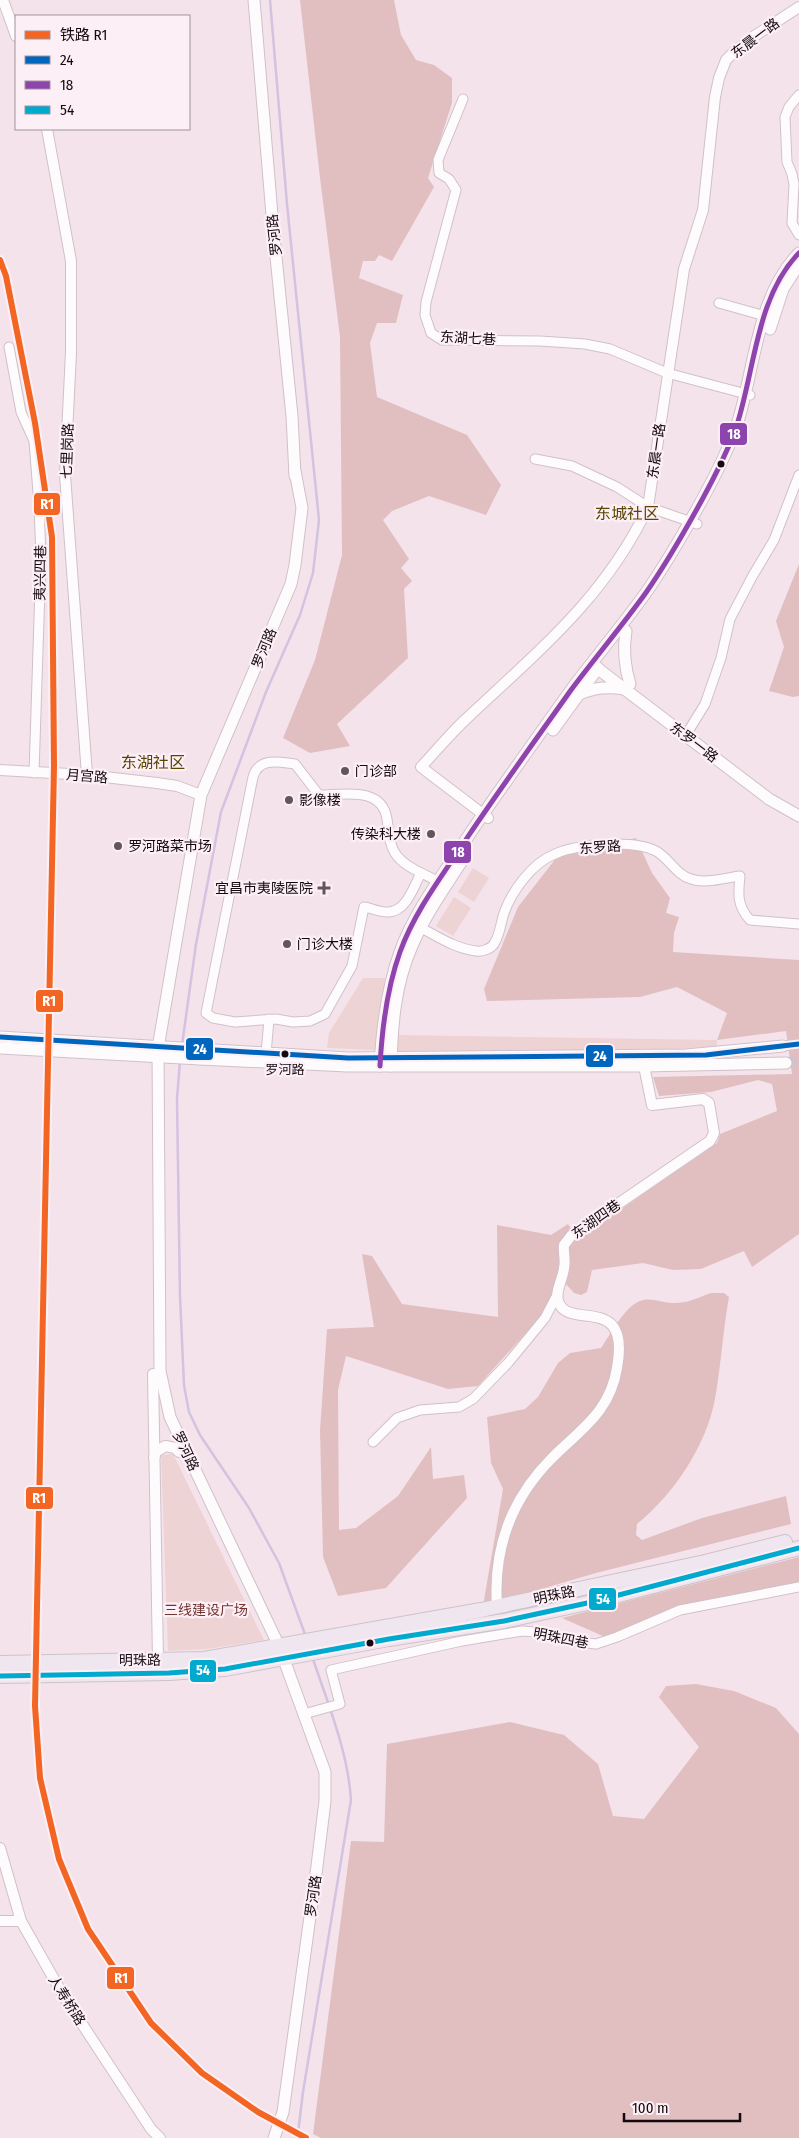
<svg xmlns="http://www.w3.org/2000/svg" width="799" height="2138" viewBox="0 0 799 2138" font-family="'Fira Sans Condensed','Noto Sans SC',sans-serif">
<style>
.green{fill:#eed3d5}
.forest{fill:#e1bfc0}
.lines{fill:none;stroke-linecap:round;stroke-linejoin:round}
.stream{stroke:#d3c2e0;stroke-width:2.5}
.secondary-tunnel{stroke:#d3c2cb;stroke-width:11;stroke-dasharray:11 5.5;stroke-linecap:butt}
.minor-casing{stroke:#cfc1c9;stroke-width:11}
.tertiary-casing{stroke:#cfc1c9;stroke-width:12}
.secondary-casing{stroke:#cfc1c9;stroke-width:13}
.primary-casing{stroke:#ccc3c8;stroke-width:16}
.minor{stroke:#fefbfc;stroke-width:9}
.tertiary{stroke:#fefbfc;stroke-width:10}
.secondary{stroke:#fefbfc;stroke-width:11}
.primary{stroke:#f0e6ef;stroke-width:14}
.bus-1-casing{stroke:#fdeff6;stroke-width:9}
.bus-2-casing{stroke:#fdeff6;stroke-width:9}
.bus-3-casing{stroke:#fdeff6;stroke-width:9}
.bus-1{stroke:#0065bd;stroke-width:5}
.bus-2{stroke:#8e44ad;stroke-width:5}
.bus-3{stroke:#00a9ce;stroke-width:5}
.rail-1-casing{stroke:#fdeff6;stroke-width:10}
.rail-1{stroke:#f26522;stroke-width:6}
.bus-dot{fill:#13090f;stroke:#fdeff6;stroke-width:2}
.poi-dot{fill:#62555c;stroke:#fdeff6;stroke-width:2}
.labels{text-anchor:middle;stroke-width:4.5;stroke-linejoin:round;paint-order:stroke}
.bus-label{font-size:13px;fill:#13090f;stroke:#fdeff6}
.street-label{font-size:14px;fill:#13090f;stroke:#fdeff6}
.poi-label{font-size:14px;fill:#13090f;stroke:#fdeff6;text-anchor:start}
.park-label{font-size:14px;fill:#71342f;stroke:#fdeff6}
.quarter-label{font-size:16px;fill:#594504;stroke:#fdeff6}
.line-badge{stroke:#fdeff6;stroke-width:2}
.badge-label{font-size:14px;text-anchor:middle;font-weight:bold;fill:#fff}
</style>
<rect width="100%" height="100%" fill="#f5e3ec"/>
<g class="green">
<path d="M473,868L489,878L474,902L458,892Z"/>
<path d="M454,897L471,908L453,936L436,926Z"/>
<path d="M363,978H385L376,1050L327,1048L329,1033Z"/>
<path d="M398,1035L717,1040V1046L665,1050L397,1051Z"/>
<path d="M173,1454L264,1640L208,1649L168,1651L161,1455Z"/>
</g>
<g class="forest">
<path d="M300,0H394L401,35L416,60L434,65L452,78V103L428,178L434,187L392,261L379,255L375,261H363L359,278L403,295L396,323H377L370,343L377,397L467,435L501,485L486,515L429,496L392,511L383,520L409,559L401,568L412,581L404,589L408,658L337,724L350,746L310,753L283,738L315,660L342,555L340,337L320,178Z"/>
<path d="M799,564V696L793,697L769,691L784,647L776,621Z"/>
<path d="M636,838L652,873L670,898L666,913L679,917L674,933L673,952L799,960V1234L752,1267L744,1251L701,1269L673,1270L643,1263L592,1270L587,1292L581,1295L574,1293L564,1282L553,1294L541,1316L478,1386L448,1389L346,1356L338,1390L339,1530L356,1528L398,1496L431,1447L433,1479L464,1475L467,1498L386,1588L338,1596L323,1557L320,1430L327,1329L374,1327L362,1254L372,1256L402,1304L498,1317L497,1225L551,1235L568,1224L578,1239L717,1143L720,1134L777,1111L772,1084L758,1080L711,1092L659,1096L653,1077L792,1074L786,1031L717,1040L727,1013L677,987L640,997L487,1001L484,989L518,907L557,857Z"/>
<path d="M711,1293H724L729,1297C723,1330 721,1365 715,1399C706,1446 674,1494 637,1524L636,1535L642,1540L702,1518L786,1496L791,1524L596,1573L483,1606L503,1489L491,1463L487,1417L525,1409L538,1397L558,1363L570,1353L601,1348C610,1335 625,1306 640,1301C650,1297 661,1302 671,1303C686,1304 697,1298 711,1293Z"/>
<path d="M799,1557V1583L680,1606L605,1637L562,1618Z"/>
<path d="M696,1684L734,1691L776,1708L799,1734V2138H321L313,2134L351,1841L384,1842L387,1744L510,1722L564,1735L598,1764L613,1816L644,1819L699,1747L659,1697L666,1686Z"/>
</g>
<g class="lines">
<g class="stream">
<path d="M182,1045L196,944L221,812L266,692L300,615L313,573L319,520L287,204L270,0"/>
<path d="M180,1061L177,1099L180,1296L184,1385L189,1412L200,1435L249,1508L279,1563L306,1637"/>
<path d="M295,2138L298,2133L303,2092L351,1800C348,1752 328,1704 313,1659"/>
</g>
<g class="secondary-tunnel">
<path d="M783,1046L799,1044"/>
<path d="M786,1063L799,1060"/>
</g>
<g class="minor-casing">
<g id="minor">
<path d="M799,95L789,107L785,117L787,162L792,174L794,184L792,223L799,235"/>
<path d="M463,99L438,160L439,173L449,179L456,190L426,302L425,315L431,333L442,340L540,341L585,344L610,349L667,373L750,395"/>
<path d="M719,303L765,316"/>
<path d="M9,347L21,412L34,441L39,506L41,557L34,773"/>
<path d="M535,459L572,466L617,487L648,507L697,524"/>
<path d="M689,730L705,704L721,658L730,619L752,577L774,540L799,475"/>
<path d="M421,873C414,886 406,913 387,912C379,912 371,908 364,907L352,966L325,1014L310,1021L293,1022L276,1019L235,1022L213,1018L206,1013L253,777C259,757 278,762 295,764L319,795C344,795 382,786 387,819C389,831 388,842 395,853C405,869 428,874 443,885"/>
<path d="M417,926C436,935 453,948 476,951C482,952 492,949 495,942C500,934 501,922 504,913C512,891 532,863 555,854C578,844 633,839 656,851C669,858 676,875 691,879C705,884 724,878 740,876C738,894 737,906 750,920L799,924"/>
<path d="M266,1054L269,1019"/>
<path d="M373,1442L397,1418L420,1410L459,1407L473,1399L508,1363L545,1318L557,1295"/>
<path d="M304,1714L340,1704L331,1670L462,1641L522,1631L535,1632L561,1640L596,1644L617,1637L680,1610L799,1587"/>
</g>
</g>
<g class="tertiary-casing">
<g id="tertiary">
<path d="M3,0L16,36"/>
<path d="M47,129L71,261V352L65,475L87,775"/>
<path d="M0,770L87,775L157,783L177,786L201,795"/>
<path d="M488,818L421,767C436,751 450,734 465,720C537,652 605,598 648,507L684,269L703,210L715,97L719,78L726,60L734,52L753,37L799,7"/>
<path d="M153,1374L158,1660"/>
<path d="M154,1458L156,1452L165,1446L175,1448L179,1452"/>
<path d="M497,1607C493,1550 511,1499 552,1458C581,1429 610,1412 617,1368C631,1291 568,1332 558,1301C555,1290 563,1279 564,1268C566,1260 563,1253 564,1245L571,1236L710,1141L714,1133L709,1103L703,1099L652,1105L644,1066"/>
<path d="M0,1848L21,1921L63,1995L151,2129L160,2138"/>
<path d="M0,1921H21"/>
</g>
</g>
<g class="secondary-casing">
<g id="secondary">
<path d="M254,0L273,227L292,416L295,476"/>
<path d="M770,329L783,289L799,264"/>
<path d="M626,631C623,650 624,665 630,684"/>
<path d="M593,665L769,799L799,816"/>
<path d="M579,694C595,688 607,686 624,689"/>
<path d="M553,730L598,668"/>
<path d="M0,1037L348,1058L686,1055L783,1046"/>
<path d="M0,1048L200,1059"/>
<path d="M200,1059L347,1066H644L786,1063"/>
<path d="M380,1066C382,1028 387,988 400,952C415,910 445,872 469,835C502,786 537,738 571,690C595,658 621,627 645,594C666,564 685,531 703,498C715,476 726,454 735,431C755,373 755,298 799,253"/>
<path d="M391,1066C392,1025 395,984 412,946C424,917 443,890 460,864"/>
<path d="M274,2138L283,2112L317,1866L325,1801V1772L279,1646L170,1417L160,1371L158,1048L201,795L291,584L295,565L302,508L295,471"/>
</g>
</g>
<g class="primary-casing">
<g id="primary">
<path d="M0,1663L204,1659L481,1610L705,1562L785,1542"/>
<path d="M0,1676L169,1673L225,1669L389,1639L504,1621L592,1602L799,1548"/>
</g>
</g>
<use href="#minor" class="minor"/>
<use href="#tertiary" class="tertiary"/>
<use href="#secondary" class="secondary"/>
<use href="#primary" class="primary"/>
<g class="bus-1-casing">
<path id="bus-1" d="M0,1037L348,1058L706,1055L799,1044"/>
</g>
<g class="bus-2-casing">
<path id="bus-2" d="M380,1066C382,1028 387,988 400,952C415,910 445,872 469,835C502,786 537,738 571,690C595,658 621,627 645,594C666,564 685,531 703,498C715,476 726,454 735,431C755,373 755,298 799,253"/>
</g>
<g class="bus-3-casing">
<path id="bus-3" d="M0,1676L169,1673L225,1669L389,1639L504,1621L592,1602L799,1548"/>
</g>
<use href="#bus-1" class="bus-1"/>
<use href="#bus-2" class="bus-2"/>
<use href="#bus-3" class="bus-3"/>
<g class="rail-1-casing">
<path id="rail-1" d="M0,260L6,276L35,423L52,537L54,766L35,1706L40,1778L59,1859L88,1929L151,2023L202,2073L258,2112L306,2138"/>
</g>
<use href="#rail-1" class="rail-1"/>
</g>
<g class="bus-dot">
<circle cx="721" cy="464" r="4.5"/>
<circle cx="285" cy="1054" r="4.5"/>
<circle cx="370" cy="1643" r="4.5"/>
</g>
<g class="poi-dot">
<circle cx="345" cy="771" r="5"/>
<circle cx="289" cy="800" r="5"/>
<circle cx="431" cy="834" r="5"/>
<circle cx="118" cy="846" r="5"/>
<path d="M321.5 880.5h5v5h5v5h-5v5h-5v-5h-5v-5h5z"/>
<circle cx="287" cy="944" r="5"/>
</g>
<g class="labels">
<g class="bus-label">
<text x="285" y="1074">罗河路</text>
</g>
<g class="street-label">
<text transform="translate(755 38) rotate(-37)" y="5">东晨一路</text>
<text transform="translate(274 235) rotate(-96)" y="5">罗河路</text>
<text transform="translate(468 338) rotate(3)" y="5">东湖七巷</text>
<text transform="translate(67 451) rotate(-88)" y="5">七里岗路</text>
<text transform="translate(656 451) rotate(-82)" y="5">东晨一路</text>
<text transform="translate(40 573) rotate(-89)" y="5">夷兴四巷</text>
<text transform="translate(264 648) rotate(-68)" y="5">罗河路</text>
<text transform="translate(694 742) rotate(37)" y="5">东罗一路</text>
<text transform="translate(87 776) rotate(5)" y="5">月宫路</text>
<text transform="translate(600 847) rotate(-4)" y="5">东罗路</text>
<text transform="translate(596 1219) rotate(-35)" y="5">东湖四巷</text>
<text transform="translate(186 1451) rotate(65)" y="5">罗河路</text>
<text transform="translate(554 1595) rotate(-12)" y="5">明珠路</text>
<text transform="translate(561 1638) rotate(11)" y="5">明珠四巷</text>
<text transform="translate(140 1660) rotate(-1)" y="5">明珠路</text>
<text transform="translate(313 1896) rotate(-82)" y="5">罗河路</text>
<text transform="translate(67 2000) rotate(58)" y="5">人寿桥路</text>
</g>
<g class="poi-label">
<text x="355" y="776">门诊部</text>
<text x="299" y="805">影像楼</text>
<text x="421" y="839" text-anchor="end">传染科大楼</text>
<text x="128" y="851">罗河路菜市场</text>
<text x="313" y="893" text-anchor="end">宜昌市夷陵医院</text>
<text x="297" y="949">门诊大楼</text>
</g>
<g class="park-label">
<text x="206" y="1615">三线建设广场</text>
</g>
<g class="quarter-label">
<text x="627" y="519">东城社区</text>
<text x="153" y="768">东湖社区</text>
</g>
</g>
<g class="line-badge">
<rect x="719" y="422" width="29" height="24" rx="5" fill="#8e44ad"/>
<rect x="33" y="492" width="28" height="24" rx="5" fill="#f26522"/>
<rect x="443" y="840" width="29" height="24" rx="5" fill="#8e44ad"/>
<rect x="35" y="989" width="29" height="24" rx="5" fill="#f26522"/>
<rect x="185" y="1037" width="29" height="24" rx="5" fill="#0065bd"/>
<rect x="585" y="1044" width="29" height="24" rx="5" fill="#0065bd"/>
<rect x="25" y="1486" width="29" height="24" rx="5" fill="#f26522"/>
<rect x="588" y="1587" width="29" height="24" rx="5" fill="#00a9ce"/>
<rect x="189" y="1659" width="28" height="24" rx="5" fill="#00a9ce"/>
<rect x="106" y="1966" width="29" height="24" rx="5" fill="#f26522"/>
</g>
<g class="badge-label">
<text x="734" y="439">18</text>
<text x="47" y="509">R1</text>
<text x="458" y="857">18</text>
<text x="49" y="1006">R1</text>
<text x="200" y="1054">24</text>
<text x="600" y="1061">24</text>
<text x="39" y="1503">R1</text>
<text x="603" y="1604">54</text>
<text x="203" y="1675">54</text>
<text x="121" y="1983">R1</text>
</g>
<rect x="15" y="15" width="175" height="115" fill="#fdeff6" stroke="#9f939a"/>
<rect x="25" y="31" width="25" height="8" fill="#f26522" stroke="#9f939a"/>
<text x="60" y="40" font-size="15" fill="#13090f">铁路 R1</text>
<rect x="25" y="56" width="25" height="8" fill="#0065bd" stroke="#9f939a"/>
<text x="60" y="65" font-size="15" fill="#13090f">24</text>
<rect x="25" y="81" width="25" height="8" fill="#8e44ad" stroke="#9f939a"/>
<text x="60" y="90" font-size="15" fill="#13090f">18</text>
<rect x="25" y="106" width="25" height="8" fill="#00a9ce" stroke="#9f939a"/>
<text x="60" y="115" font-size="15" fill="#13090f">54</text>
<path d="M624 2113v8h116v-8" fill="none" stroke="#13090f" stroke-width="2.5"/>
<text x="632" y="2113" font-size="15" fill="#13090f" stroke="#fdeff6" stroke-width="4" paint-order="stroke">100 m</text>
</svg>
